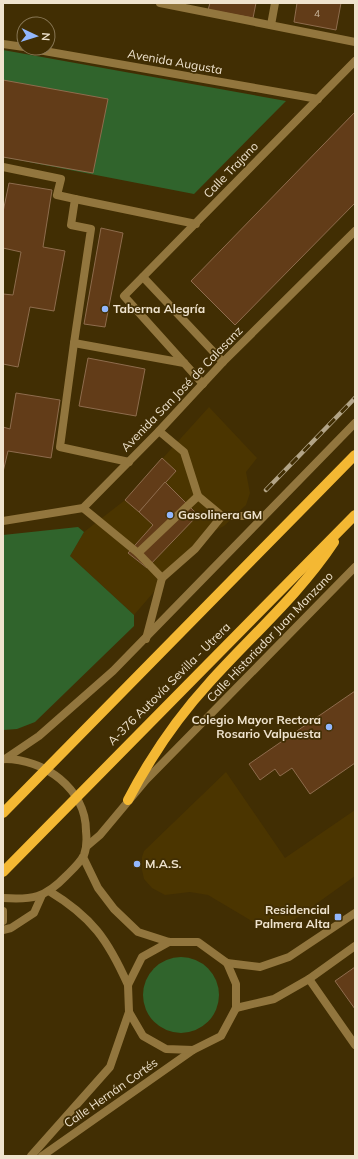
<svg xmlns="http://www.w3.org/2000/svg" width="358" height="1159" viewBox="0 0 358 1159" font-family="Mulish,sans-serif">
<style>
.built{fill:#4b3500}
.green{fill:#30642c}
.building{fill:#623c18;stroke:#8e6c4d}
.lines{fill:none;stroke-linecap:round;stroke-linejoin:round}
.service{stroke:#92763e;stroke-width:8}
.pedestrian{stroke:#92763e;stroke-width:8}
.minor{stroke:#92763e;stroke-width:8}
.tertiary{stroke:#92763e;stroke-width:8}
.primary{stroke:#f4b833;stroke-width:10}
.rail-casing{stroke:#b2a487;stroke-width:4.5}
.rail{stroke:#412e03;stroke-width:3;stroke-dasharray:9;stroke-linecap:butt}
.poi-dot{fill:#92b7fd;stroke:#412e03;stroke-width:1.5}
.labels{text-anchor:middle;stroke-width:3.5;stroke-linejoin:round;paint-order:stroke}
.number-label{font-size:10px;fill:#ccb9a0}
.street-label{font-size:12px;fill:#efe3ce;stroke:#412e03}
.poi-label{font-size:12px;font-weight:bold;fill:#efe3ce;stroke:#412e03;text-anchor:start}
</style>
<rect width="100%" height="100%" fill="#412e03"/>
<g class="built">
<path d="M209,407L257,458L246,472L250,493L246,505L224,526L210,533L178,564L134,615L70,556L84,532L125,500Z"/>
<path d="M226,772L285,858L355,810V876L291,922L275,927L257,924L208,895L190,892L165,895L152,888L144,879L142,870V857L144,851Z"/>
</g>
<g class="green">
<path d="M3,50L286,101L194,194L3,157Z"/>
<path d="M78,527L84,532L70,556L134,615V626L35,722L17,729L3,730V535Z"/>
<circle cx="181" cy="995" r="38"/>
</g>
<g class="building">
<path d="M210,3H256L253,18L208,10Z"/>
<path d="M297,3H341L336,30L294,22Z"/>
<path d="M3,80L108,99L93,173L3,157Z"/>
<path d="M355,112V203L235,325L191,281Z"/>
<path d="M9,183L52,190L43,247L65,251L54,311L30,307L18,367L3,364V294L13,295L21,252L3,248V212Z"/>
<path d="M101,228L123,233L105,327L84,324Z"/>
<path d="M88,358L145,369L136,416L79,406Z"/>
<path d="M16,393L60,400L51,458L8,451L3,472V427L10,429Z"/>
<path d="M162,458L176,471L139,512L125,500Z"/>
<path d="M165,482L198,515L147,568L128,553L153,525L139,512Z"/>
<path d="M355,691V763L310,794L292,768L280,776L275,769L260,780L249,764Z"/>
<path d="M355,967V1009L335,981Z"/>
</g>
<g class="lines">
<g class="service">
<path d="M159,431L184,452L198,496"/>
<path d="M83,508L138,553"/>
<path d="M162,578L195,549L222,516"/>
<path d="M146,639L162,578L138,553L198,496L222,516H263"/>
</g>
<g class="pedestrian">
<path d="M160,3L355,42"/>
<path d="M271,25L275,3"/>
<path d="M3,44L24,47"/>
<path d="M27,48L318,99"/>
<path d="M3,167L61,179L57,195L75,199L71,225L91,229L74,343"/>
</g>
<g class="minor">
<path d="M75,199L196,224"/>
<path d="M143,277L223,362"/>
<path d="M203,384L124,296L355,61"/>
<path d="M129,462L60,447L74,343L184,363"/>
<path d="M5,759L39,736L113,671L355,423"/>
<path d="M87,846L100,835L146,780L355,567"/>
<path d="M309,979L355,1045"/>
<path d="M31,1156L110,1067L129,1012"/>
<path d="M42,1156L193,1050"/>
</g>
<g class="tertiary">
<path d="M3,521L83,508L159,431L223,362L355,231"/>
<path d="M3,759C44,758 86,789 86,831C87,840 87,847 84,855C80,863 72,870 66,876C45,898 32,900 3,898"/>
<path d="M83,857L98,888L114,909L138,932L169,942H198L227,963L260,967L289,957L355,913"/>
<path d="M49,891C92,917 108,940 128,985"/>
<path d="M3,911V921"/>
<path d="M3,930L11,928L34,913L42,895"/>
<path d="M169,942L142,957L128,985L129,1012L143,1036L166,1049L193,1050L221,1036L236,1008V984L227,963"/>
<path d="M236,1008L274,999L309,979L355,946"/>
</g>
<g class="primary">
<path d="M128,800C150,758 177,718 209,683C251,636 299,595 334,542"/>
<path d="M3,813L355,455"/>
<path d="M3,872L355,515"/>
</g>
<g class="rail-casing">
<path id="rail" d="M266,490L355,398"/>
</g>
<use href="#rail" class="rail"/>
</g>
<g class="poi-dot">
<circle cx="105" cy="309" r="4"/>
<circle cx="170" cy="515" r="4"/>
<circle cx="329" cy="727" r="4"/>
<circle cx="137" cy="864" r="4"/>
<rect x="334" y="913" width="8" height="8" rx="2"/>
</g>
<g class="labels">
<g class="number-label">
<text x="317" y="17">4</text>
</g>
<g class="street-label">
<text transform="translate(175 62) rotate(10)" y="4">Avenida Augusta</text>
<text transform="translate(231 170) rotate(-46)" y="4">Calle Trajano</text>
<text transform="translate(182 389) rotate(-46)" y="4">Avenida San José de Calasanz</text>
<text transform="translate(270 637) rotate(-46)" y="4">Calle Historiador Juan Manzano</text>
<text transform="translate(169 684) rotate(-45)" y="4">A-376 Autovía Sevilla - Utrera</text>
<text transform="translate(111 1093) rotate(-35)" y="4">Calle Hernán Cortés</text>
</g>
<g class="poi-label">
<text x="113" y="313">Taberna Alegría</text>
<text x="178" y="519">Gasolinera GM</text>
<text x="321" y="724" text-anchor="end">Colegio Mayor Rectora<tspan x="321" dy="14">Rosario Valpuesta</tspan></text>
<text x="145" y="868">M.A.S.</text>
<text x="330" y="914" text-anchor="end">Residencial<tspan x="330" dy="14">Palmera Alta</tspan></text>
</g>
</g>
<rect width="358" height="1159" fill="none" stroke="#efe3ce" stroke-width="8"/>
<g transform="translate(36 36) rotate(94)"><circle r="19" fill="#412e03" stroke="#877654"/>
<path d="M0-3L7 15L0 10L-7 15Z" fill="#92b7fd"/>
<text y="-6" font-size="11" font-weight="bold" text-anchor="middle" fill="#efe3ce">N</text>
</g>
</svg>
